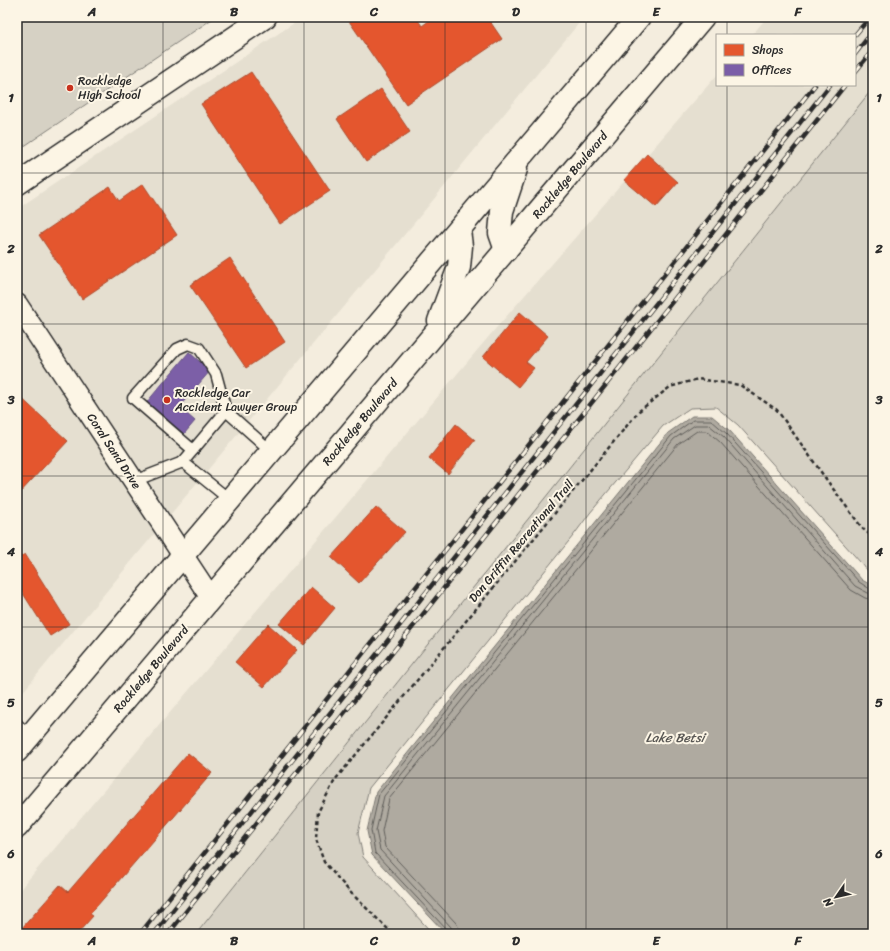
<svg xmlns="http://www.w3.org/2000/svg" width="890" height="951" viewBox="0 0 890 951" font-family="Sriracha,sans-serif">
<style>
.built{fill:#e5dfd0}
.green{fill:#d6d1c4;stroke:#807e78}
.water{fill:#afaaa0;stroke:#7a7771}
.shops{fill:#e4572e;stroke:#ac4a2d}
.offices{fill:#7b5ea7;stroke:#634f82}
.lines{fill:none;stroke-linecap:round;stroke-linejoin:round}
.shore{stroke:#605e5a;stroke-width:1}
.lane-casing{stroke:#2b2b2b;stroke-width:13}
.street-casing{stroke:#2b2b2b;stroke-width:23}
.secondary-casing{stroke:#2b2b2b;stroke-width:25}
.primary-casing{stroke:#2b2b2b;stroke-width:25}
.path{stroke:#2b2b2b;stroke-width:2.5;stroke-dasharray:4 3;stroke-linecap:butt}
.lane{stroke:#fcf5e5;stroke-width:10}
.street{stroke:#fcf5e5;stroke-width:20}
.secondary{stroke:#fcf5e5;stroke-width:22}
.primary{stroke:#fcf5e5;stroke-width:22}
.rail-casing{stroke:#2b2b2b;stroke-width:4.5}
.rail{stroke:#fcf5e5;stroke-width:3;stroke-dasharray:9;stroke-linecap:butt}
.grid{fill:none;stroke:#2b2b2b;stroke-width:1;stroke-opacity:0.55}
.poi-dot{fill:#c8321e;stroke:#fcf5e5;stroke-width:1.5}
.labels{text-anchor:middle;stroke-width:4;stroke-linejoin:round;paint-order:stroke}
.poi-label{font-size:12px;fill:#2b2b2b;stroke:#fcf5e5;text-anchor:start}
.street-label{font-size:12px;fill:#2b2b2b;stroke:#fcf5e5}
.water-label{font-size:13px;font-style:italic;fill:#595754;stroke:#fcf5e5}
.neatline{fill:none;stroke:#2b2b2b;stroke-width:1.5}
.grid-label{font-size:13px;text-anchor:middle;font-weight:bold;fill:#2b2b2b}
</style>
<rect width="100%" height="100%" fill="#f4edde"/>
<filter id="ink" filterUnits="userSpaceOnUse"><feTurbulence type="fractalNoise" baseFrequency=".025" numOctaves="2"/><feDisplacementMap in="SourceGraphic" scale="8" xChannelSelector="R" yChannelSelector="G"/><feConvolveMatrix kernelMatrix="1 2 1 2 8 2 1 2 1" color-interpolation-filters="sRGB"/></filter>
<g filter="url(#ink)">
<g class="built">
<path d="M303,17H584L415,222L170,515L17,283V209Z"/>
<path d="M767,17H873V88L196,934H17V893L491,334L717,75V85H855V35H752Z"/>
<path d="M17,324L155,533L17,699Z"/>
</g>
<g class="green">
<path d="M17,17H215L17,151Z"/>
<path d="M873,88V575L869,572L738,425L716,407L690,408L663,426L590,513L573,536L369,788L358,833L363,857L433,934H196Z"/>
</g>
<path class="water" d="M692,416H712L730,431L862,580L873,586V934H446L372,855L367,831L376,792L668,433Z"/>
<g class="shops">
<path d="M355,17H416L422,26L434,17H487L502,39L406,104L349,21Z"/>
<path d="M251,72L330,191L280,224L201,104Z"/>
<path d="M381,89L410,132L366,162L337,119Z"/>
<path d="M647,154L678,182L656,207L624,180Z"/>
<path d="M143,184L177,235L82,299L39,235L110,187L119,201Z"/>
<path d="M230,258L285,342L246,368L190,285Z"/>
<path d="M520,312L548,336L526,362L534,368L518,387L483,357Z"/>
<path d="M17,394L68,441L17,496Z"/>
<path d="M456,424L475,440L448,474L429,458Z"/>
<path d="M376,507L405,532L359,583L331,557Z"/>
<path d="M25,554L69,624L50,636L17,584V559Z"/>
<path d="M311,587L335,608L304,645L279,624Z"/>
<path d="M268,624L297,650L264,687L235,662Z"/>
<path d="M188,753L212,773L90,914L93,916L77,934H27L21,929L60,885L68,892Z"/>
</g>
<path class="offices" d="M189,352L210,371L179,407L195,421L184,434L147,402Z"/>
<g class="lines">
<g class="shore">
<path d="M448,934L447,930L375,853L371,830L379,794L671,436L693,420H711L727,434L859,582L870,589H873"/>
<path d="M453,934L451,927L380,850L376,831L384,796L674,439L695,425H709L724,437L855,586L868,593L873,594"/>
<path d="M459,934V928L456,923L385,847L382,831L389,799L678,444L697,431H707L720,442L851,590L865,598L873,600"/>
</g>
<g class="lane-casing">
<g id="lane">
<path d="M193,450L133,398L177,349L188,344L199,348L216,374L226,411"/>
<path d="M134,481L183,462"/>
<path d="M230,500L183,462L226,411L271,451"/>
<path d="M17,724L29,737"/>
</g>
</g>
<g class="street-casing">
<path id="street" d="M17,304L211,598"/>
</g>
<g class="secondary-casing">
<path id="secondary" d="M17,184L265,17"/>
</g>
<g class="primary-casing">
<g id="primary">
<path d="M506,250L500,233L502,211L516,169"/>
<path d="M439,321L459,267L461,246L459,230"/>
<path d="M17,751L639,17"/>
<path d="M17,827L703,17"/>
</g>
</g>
<path class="path" d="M393,934L350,892L324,862L316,839L318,812L335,780L639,411L670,387L698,379L740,385L777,410L831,486L863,529L873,537"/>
<use href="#lane" class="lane"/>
<use href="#street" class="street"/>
<use href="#secondary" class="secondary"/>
<use href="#primary" class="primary"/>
<g class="rail-casing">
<g id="rail">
<path d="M855,35L870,17"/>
<path d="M855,54L873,31"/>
<path d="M855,72L873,50"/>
<path d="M140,934L815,85"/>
<path d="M154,934L830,85"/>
<path d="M168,934L845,85"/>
</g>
</g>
<use href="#rail" class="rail"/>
</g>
</g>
<path class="grid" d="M163,17V934M304,17V934M445,17V934M586,17V934M727,17V35M727,85V934M17,173H873M17,324H873M17,476H873M17,627H873M17,778H873"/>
<g class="poi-dot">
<circle cx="70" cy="88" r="4"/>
<circle cx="167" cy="400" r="4"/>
</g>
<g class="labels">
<g class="poi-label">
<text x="78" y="85">Rockledge<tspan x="78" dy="14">High School</tspan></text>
<text x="175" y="397">Rockledge Car<tspan x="175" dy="14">Accident Lawyer Group</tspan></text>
</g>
<g class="street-label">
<text transform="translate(570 175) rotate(-50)" y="4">Rockledge Boulevard</text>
<text transform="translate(360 422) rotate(-50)" y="4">Rockledge Boulevard</text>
<text transform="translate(114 451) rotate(57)" y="4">Coral Sand Drive</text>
<text transform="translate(521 541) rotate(-50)" y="4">Don Griffin Recreational Trail</text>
<text transform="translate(151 669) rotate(-50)" y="4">Rockledge Boulevard</text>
</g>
<g class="water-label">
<text x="675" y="742">Lake Betsi</text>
</g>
</g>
<rect width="890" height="951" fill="none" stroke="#fcf5e5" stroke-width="44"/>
<rect x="716" y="34" width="140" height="52" fill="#fcf5e5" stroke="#a8a49b"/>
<rect x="724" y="44" width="20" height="12" fill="#e4572e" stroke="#a8a49b"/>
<text x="752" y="54" font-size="12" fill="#2b2b2b">Shops</text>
<rect x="724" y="64" width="20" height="12" fill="#7b5ea7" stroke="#a8a49b"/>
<text x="752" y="74" font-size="12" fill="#2b2b2b">Offices</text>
<g transform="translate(836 897) rotate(236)" stroke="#fcf5e5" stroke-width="3" paint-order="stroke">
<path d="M0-3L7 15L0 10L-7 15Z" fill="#2b2b2b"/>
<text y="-6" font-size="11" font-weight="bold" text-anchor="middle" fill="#2b2b2b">N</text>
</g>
<rect x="22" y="22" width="846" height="907" class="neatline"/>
<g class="grid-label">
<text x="92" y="16">A</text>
<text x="234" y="16">B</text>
<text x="374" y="16">C</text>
<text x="516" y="16">D</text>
<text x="656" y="16">E</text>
<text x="798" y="16">F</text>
<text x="11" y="102">1</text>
<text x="879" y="102">1</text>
<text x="11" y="253">2</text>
<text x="879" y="253">2</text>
<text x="11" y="404">3</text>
<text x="879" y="404">3</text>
<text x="11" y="556">4</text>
<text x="879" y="556">4</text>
<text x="11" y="707">5</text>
<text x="879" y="707">5</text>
<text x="11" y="858">6</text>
<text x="879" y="858">6</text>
<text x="92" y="945">A</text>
<text x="234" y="945">B</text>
<text x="374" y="945">C</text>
<text x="516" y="945">D</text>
<text x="656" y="945">E</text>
<text x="798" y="945">F</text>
</g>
</svg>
